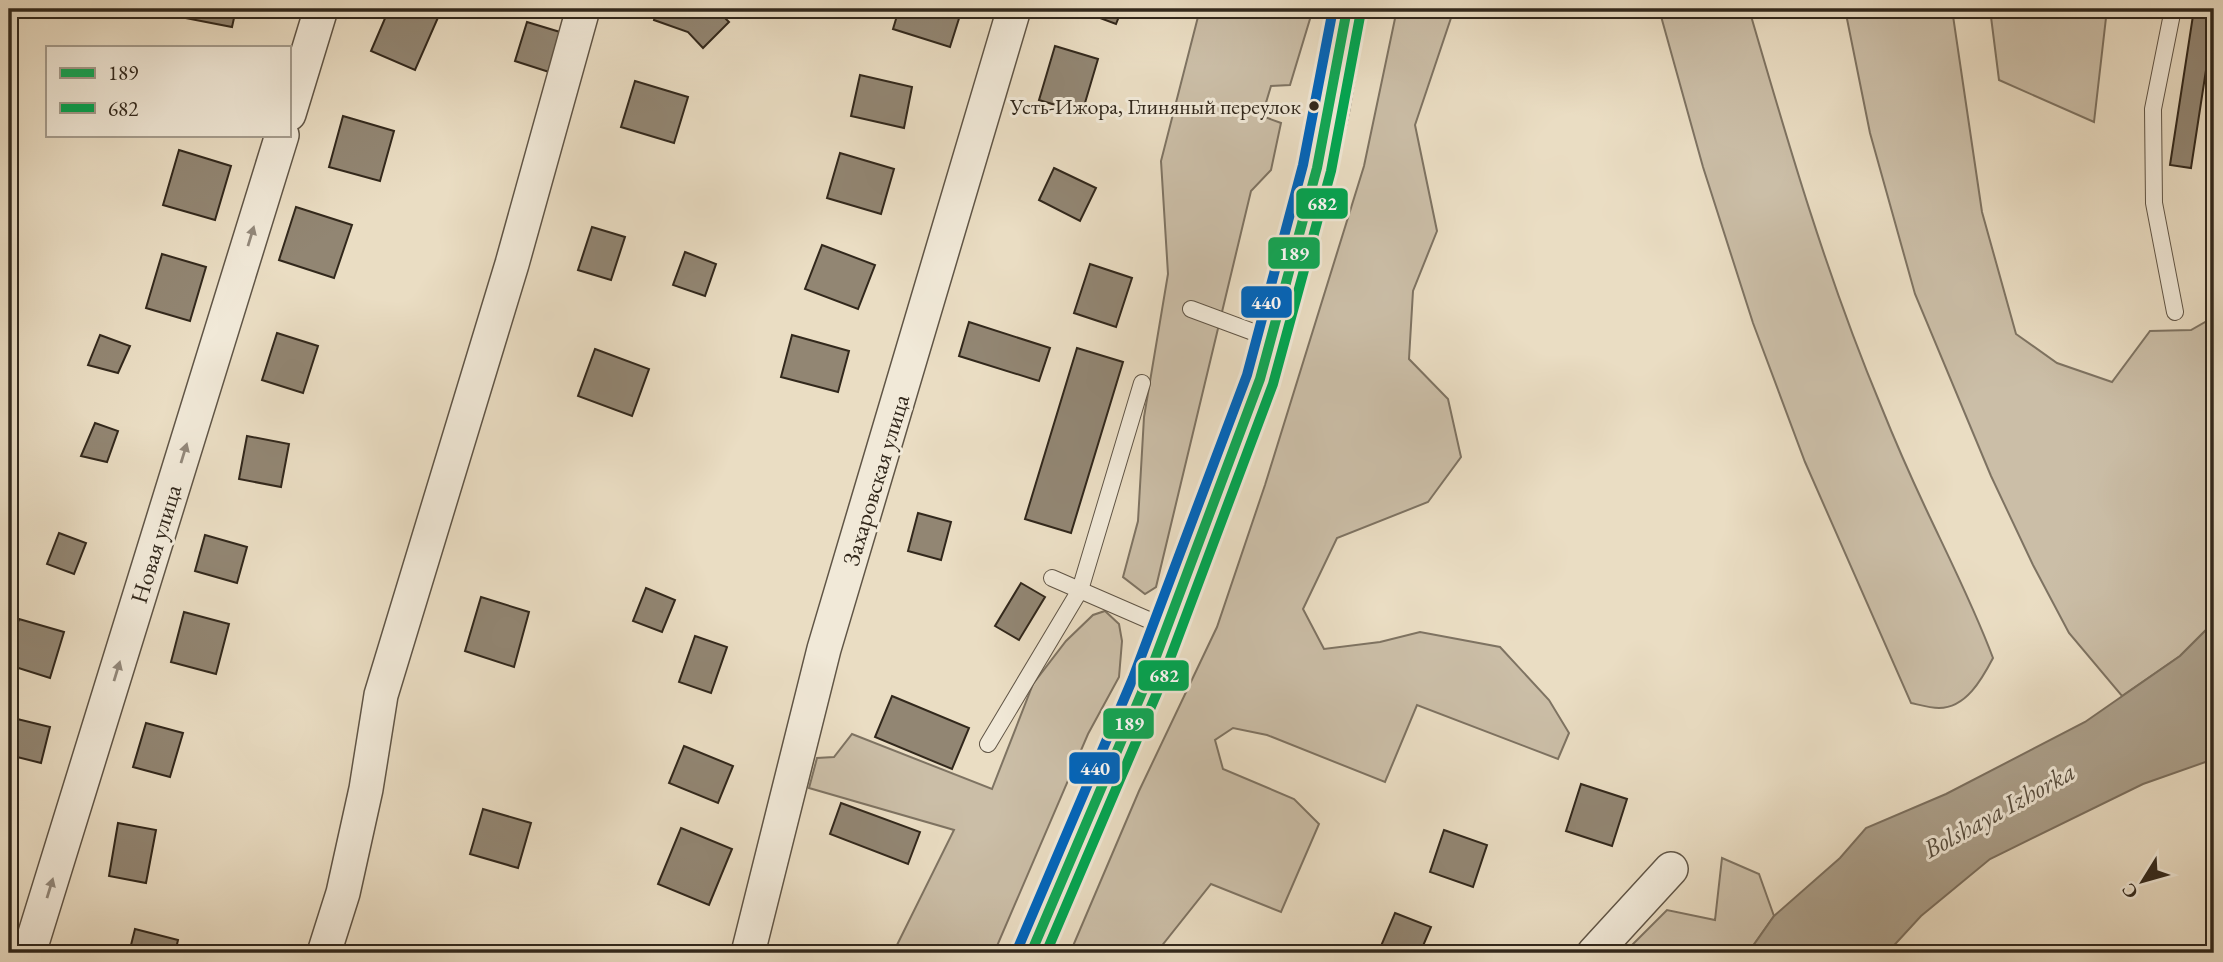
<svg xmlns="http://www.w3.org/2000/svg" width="2223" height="962" viewBox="0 0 2223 962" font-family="'EB Garamond',serif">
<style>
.green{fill:#cbbea7;stroke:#7e7362;stroke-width:2}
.water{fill:#ab9f8a;stroke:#7b6f5e;stroke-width:2}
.building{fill:#928673;stroke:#32281c;stroke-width:2}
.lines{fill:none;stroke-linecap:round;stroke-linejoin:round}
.lane-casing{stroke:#605546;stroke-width:18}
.street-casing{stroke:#605546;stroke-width:36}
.primary-casing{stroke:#32281c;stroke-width:41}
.lane{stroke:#f1e9d8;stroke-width:16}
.street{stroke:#f1e9d8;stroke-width:33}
.primary{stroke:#eaddc3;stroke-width:38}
.bus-1-casing{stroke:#f1e9d8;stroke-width:16}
.bus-2-casing{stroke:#f1e9d8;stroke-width:16}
.bus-3-casing{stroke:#f1e9d8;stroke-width:16}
.bus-1{stroke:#10a855;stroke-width:10}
.bus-2{stroke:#00a651;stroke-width:10}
.bus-3{stroke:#0065bd;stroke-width:10}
.oneway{fill:#92887a}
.bus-dot{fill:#32281c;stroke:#f1e9d8;stroke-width:2.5}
.labels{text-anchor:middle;stroke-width:6;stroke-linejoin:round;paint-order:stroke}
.bus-label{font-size:22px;fill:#32281c;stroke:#f1e9d8;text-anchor:end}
.street-label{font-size:24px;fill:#32281c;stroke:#f1e9d8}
.water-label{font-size:26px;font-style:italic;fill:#564c3d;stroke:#f1e9d8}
.line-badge{stroke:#f1e9d8;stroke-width:2.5}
.badge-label{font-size:19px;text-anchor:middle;font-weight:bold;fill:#fff}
</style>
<rect width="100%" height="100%" fill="#eaddc3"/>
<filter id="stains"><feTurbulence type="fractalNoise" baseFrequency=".00286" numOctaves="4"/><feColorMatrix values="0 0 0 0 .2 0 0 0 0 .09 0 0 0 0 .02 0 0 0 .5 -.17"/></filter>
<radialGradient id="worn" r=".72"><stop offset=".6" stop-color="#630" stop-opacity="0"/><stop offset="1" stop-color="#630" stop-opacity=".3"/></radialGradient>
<g class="green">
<path d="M1200,9H1313L1290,85L1271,86L1262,116L1281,123L1271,170L1251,191L1156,587L1145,594L1123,577L1138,521L1144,417L1168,274L1161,161Z"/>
<path d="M1397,9H1454L1415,125L1437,231L1413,291L1409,359L1448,399L1461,457L1428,502L1337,538L1303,609L1324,649L1380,642L1420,632L1500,647L1549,700L1569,733L1558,759L1417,705L1385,782L1267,735L1233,728L1215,740L1223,769L1294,799L1319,824L1281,912L1211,884L1156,953H1070L1139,791L1217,627L1265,485L1364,166Z"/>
<path d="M1659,9H1749C1788,143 1827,277 1881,406C1895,441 1910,475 1926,509C1949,558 1974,607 1993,658C1982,679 1966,708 1939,708C1930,708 1920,705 1911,703L1805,462L1753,323L1703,167Z"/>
<path d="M1845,9H1952L1982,212L2016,334L2057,363L2112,382L2150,331L2191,330L2214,317V622L2180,656L2122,696L2069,633L2033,565L1991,476L1915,294L1870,133Z"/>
<path d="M1990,9H2107L2094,122L1999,80Z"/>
<path d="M1105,611L1119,624L1122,641L1119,677L1088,734L994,953H893L954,830L809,788L817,758L834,757L852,734L992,789L1033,684L1066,641L1093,615Z"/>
<path d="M1722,858L1759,874L1774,916L1748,953H1624L1667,910L1715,920Z"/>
</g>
<path class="water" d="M2214,622V759L2143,784L1990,859L1921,916L1887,953H1748L1774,916L1840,858L1866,828L1946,794L2085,722L2180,656Z"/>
<g class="building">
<path d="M176,9H236L232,27L175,16Z"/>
<path d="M389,9H431L440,13L415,70L371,51Z"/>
<path d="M657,9H716L729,22L703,48L688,32L654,20Z"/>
<path d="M899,9H962L950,47L893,29Z"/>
<path d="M1076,9H1122L1116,24Z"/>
<path d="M2194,9H2214V18L2191,168L2170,165Z"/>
<path d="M527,22L560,32L549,72L515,61Z"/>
<path d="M1055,46L1098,59L1082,113L1039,100Z"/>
<path d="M860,75L912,87L904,128L851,116Z"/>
<path d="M635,81L688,97L674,143L621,127Z"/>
<path d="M343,116L394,131L380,181L329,167Z"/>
<path d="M179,150L231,166L215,220L163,205Z"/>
<path d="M840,153L894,169L881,214L827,198Z"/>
<path d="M1054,168L1096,188L1080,221L1039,200Z"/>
<path d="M296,207L352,225L334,278L279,260Z"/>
<path d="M592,227L625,237L611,280L578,270Z"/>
<path d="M822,245L875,265L858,309L805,289Z"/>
<path d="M685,252L716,264L705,296L673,285Z"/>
<path d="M162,254L206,267L190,321L146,308Z"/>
<path d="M1090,264L1132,278L1116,327L1074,313Z"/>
<path d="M969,322L1050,348L1039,381L959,356Z"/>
<path d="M277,333L318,346L303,393L262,380Z"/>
<path d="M100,335L130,346L118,373L88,365Z"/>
<path d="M792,335L849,351L838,392L781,377Z"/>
<path d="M1077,348L1123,362L1071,533L1025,519Z"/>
<path d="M595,349L649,369L632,416L578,396Z"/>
<path d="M95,423L118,431L107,462L81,456Z"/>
<path d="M247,436L289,444L281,487L239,479Z"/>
<path d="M918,513L951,522L941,560L908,551Z"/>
<path d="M59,533L86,543L74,574L47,564Z"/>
<path d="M205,535L247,547L237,583L195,571Z"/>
<path d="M1021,583L1045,597L1019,640L995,626Z"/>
<path d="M646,588L675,600L662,632L633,621Z"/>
<path d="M481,597L529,612L514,667L465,651Z"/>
<path d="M184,612L229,624L216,674L171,662Z"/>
<path d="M19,619L64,632L50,678L9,665V653Z"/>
<path d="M695,636L727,647L711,693L679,682Z"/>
<path d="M892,696L969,728L952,769L875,737Z"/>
<path d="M9,717L50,727L41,763L9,755Z"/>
<path d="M146,723L183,733L170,777L133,767Z"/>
<path d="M684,746L733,766L718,803L669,783Z"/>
<path d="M1581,784L1627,799L1612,846L1566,831Z"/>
<path d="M841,803L920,832L908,864L830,834Z"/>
<path d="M483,809L531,823L518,868L470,854Z"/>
<path d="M118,823L156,830L146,883L109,876Z"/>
<path d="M681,828L732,849L709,905L658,884Z"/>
<path d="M1444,830L1487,845L1473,887L1430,872Z"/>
<path d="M1395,913L1431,927L1420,953H1378Z"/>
<path d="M135,929L178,940L175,953H129Z"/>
</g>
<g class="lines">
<g class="lane-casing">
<g id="lane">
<path d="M2173,9L2153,109L2154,203L2175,312"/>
<path d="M1191,309L1272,339"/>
<path d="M1052,578L1167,628"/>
<path d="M988,744L1080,590L1142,383"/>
</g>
</g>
<g class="street-casing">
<g id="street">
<path d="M289,114L321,9"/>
<path d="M29,953L282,135"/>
<path d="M324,953L343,893L366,789L381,695L512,264L583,9"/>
<path d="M748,953L824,649L1014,9"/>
<path d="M1594,953L1671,869"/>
</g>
</g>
<g class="primary-casing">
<path id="primary" d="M1031,953L1146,683L1260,379L1317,168L1330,108L1347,9"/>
</g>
<use href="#lane" class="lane"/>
<use href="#street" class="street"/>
<use href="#primary" class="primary"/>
<g class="bus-1-casing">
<path id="bus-1" d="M1031,953L1146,683L1260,379L1317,168L1347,9"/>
</g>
<g class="bus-2-casing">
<path id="bus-2" d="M1046,953L1159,688L1273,384L1331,171L1361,11"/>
</g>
<g class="bus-3-casing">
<path id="bus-3" d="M1018,948L1133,678L1247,375L1303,165L1333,9"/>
</g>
<use href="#bus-1" class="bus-1"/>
<use href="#bus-2" class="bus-2"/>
<use href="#bus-3" class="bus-3"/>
</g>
<defs><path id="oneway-solid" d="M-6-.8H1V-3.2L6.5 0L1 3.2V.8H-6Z" transform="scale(1.75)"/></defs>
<g class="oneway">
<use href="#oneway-solid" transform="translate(251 236) rotate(-73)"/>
<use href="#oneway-solid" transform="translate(184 453) rotate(-73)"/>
<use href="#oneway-solid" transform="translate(117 671) rotate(-73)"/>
<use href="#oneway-solid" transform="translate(50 888) rotate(-73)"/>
</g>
<circle class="bus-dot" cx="1314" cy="106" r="6"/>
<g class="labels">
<g class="bus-label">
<text x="1301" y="114">Усть-Ижора, Глиняный переулок</text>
</g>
<g class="street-label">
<text transform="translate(876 480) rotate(-73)" y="8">Захаровская улица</text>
<text transform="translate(156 544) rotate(-73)" y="8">Новая улица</text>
</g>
<g class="water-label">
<text transform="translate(1999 810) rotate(-29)" y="9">Bolshaya Izhorka</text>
</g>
</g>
<g class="line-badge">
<rect x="1295" y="187" width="54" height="33" rx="7" fill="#00a651"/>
<rect x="1267" y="236" width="54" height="34" rx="7" fill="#10a855"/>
<rect x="1240" y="285" width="53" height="34" rx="7" fill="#0065bd"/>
<rect x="1137" y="659" width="53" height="33" rx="7" fill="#00a651"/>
<rect x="1102" y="707" width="53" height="33" rx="7" fill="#10a855"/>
<rect x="1068" y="751" width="53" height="34" rx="7" fill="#0065bd"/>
</g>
<g class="badge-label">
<text x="1322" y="210">682</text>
<text x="1294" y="260">189</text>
<text x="1266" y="309">440</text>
<text x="1164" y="682">682</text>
<text x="1129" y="730">189</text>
<text x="1095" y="775">440</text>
</g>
<rect width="2223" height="962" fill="none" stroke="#eaddc3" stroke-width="35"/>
<rect x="10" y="10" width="2202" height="941" fill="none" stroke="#32281c" stroke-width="3.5"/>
<rect x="18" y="18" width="2188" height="927" fill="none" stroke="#32281c" stroke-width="2"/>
<rect x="46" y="46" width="245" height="91" fill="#f1e9d8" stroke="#a59c8d" stroke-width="2"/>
<rect x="60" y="68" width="35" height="10" fill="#10a855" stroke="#a59c8d" stroke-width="2"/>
<text x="108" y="80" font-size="21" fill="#32281c">189</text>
<rect x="60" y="103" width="35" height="10" fill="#00a651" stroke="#a59c8d" stroke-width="2"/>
<text x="108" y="116" font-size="21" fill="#32281c">682</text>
<g transform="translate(2143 881) rotate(233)" stroke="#f1e9d8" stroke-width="5" paint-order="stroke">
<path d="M0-5L12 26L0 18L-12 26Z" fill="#32281c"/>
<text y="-10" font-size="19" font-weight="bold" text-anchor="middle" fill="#32281c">С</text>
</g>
<rect width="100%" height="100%" filter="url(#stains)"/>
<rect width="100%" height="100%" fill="url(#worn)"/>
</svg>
